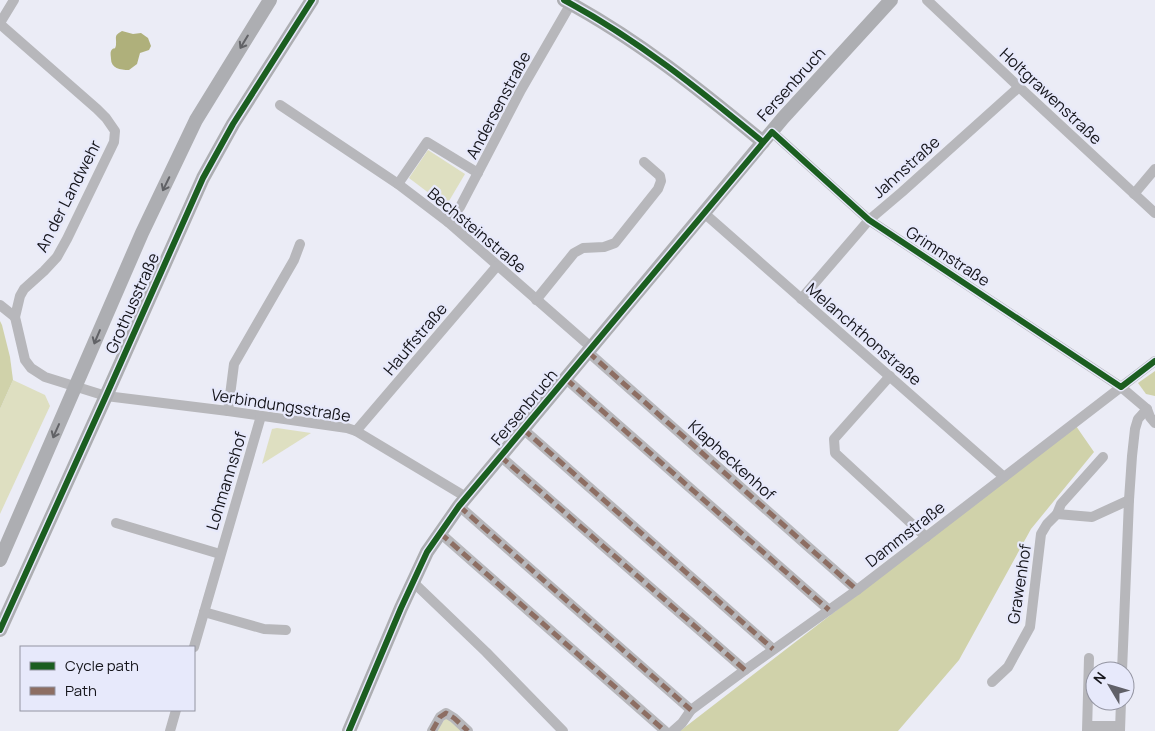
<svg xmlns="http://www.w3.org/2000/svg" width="1155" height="731" viewBox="0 0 1155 731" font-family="Manrope,sans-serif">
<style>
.green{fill:#dedfc1}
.forest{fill:#d0d2aa}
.water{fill:#afb07b}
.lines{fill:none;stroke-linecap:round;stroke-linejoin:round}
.street{stroke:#b7b7bb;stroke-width:10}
.secondary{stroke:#adaeb2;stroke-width:14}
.quiet{stroke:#8d6e63;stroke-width:5;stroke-dasharray:10 5;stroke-linecap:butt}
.cycleway-casing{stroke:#e7e9fb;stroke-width:9}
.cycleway{stroke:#1b5e20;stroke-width:6}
.oneway{stroke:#616266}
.labels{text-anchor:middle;stroke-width:4.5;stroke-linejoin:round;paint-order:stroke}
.street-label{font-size:16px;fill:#15151b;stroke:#e7e9fb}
</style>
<rect width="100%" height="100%" fill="#ebecf6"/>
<g class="green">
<path d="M428,150L465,174L446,206L409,178Z"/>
<path d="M13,380L45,395L50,406L0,514V409Z"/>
<path d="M277,428L311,433L262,464L272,429Z"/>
<path d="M447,717L463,731H435Z"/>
</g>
<g class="forest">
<path d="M0,321L2,325L10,357L13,380L0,409Z"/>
<path d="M1155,371V396L1146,394L1138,383Z"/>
<path d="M1076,426L1094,452L1031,529L959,660L898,731H680Z"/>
</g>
<path class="water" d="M122,31L133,34L141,33L148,38L151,46L149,50L140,53L137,64L129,70C120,70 111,68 111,59C111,57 110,53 111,51C114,46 115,51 116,45C117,37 113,36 122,31Z"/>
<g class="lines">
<g class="street">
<path d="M927,0L1019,87L1155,213"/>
<path d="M0,23L14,0"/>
<path d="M0,24L97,109L106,118L115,131L114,142L67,239L57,257L44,271L24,289L20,296L15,317L25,360L31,368L45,377L106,396L228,411L347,428L356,431L466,497"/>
<path d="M280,105L398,184L448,222L592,348"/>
<path d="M772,132L869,220L1121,387L1147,409L1150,417L1155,423"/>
<path d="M398,184L427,142L478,173"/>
<path d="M1134,194L1155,169"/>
<path d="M704,213L1004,477"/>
<path d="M448,222L460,207L521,90L573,0"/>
<path d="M801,299L869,220L902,192L1019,87"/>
<path d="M536,300L574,253L583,248L604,247L615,243L658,189L661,181L660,176L644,162"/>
<path d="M0,305L15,317"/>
<path d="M588,352L857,590"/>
<path d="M890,376L834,439L835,453L926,537"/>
<path d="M566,379L829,610"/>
<path d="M228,411L234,364L294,260L300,244"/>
<path d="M523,429L773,649"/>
<path d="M356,431L497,266"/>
<path d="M500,456L745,670"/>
<path d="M459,506L691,710"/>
<path d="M1057,514L1061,504L1103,457"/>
<path d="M116,523L220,554"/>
<path d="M440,533L665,731"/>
<path d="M413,582L486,652L563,731"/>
<path d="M204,612L264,629L286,630"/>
<path d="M194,647L261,416"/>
<path d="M1122,671L1129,500L1132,456L1135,429L1138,419L1147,409"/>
<path d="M992,682L1008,667L1030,627L1041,534L1047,524L1057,514L1092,517L1129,500"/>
<path d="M1088,726H1120"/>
<path d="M170,731L176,710"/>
<path d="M432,731L440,717L446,713L454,718L468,731"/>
<path d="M673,731L682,723L691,710L745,670L857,590L1155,361"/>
<path d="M1087,731L1089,658"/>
<path d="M1120,731L1121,701"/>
</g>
<g class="secondary">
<path d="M564,0C637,39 700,90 763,142"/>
<path d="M0,560L142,233L196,120L270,0"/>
<path d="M0,630L106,396L203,178L233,124L312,0"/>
<path d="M349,731L401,608L427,552L459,506L783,118L891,0"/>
</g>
<g class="quiet">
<path d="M588,352L857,590"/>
<path d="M566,379L829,610"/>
<path d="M523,429L773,649"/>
<path d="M500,456L745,670"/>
<path d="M459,506L691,710"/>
<path d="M440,533L665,731"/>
<path d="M432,731L440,717L446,713L454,718L468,731"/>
</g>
<g class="cycleway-casing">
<g id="cycleway">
<path d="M564,0C637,39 700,90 763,142"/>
<path d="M0,630L106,396L203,178L233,124L312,0"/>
<path d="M349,731L401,608L427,552L459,506L772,132L869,220L1121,387L1155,361"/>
</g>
</g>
<use href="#cycleway" class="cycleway"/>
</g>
<defs><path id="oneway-shaft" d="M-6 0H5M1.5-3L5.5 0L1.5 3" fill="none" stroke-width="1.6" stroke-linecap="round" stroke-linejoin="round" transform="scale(1.25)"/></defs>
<g class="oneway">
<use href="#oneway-shaft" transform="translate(244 42) rotate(121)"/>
<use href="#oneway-shaft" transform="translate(166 184) rotate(116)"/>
<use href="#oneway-shaft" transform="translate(97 337) rotate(113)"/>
<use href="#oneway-shaft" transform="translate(56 431) rotate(114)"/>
</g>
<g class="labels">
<g class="street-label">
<text transform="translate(791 84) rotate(-48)" y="6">Fersenbruch</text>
<text transform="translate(1051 96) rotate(43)" y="6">Holtgrawenstraße</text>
<text transform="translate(498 105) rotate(-62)" y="6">Andersenstraße</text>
<text transform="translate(906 167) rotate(-42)" y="6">Jahnstraße</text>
<text transform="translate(68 196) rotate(-63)" y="6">An der Landwehr</text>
<text transform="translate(477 230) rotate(40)" y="6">Bechsteinstraße</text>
<text transform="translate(948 256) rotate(33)" y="6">Grimmstraße</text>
<text transform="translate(132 303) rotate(-66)" y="6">Grothusstraße</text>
<text transform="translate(864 334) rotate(41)" y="6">Melanchthonstraße</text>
<text transform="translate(415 339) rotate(-50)" y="6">Hauffstraße</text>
<text transform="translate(281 405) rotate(9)" y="6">Verbindungsstraße</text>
<text transform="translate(524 407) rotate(-50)" y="6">Fersenbruch</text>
<text transform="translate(732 460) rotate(42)" y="6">Klapheckenhof</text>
<text transform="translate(226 481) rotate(-73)" y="6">Lohmannshof</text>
<text transform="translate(905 534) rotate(-38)" y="6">Dammstraße</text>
<text transform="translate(1019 584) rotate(-81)" y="6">Grawenhof</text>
</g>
</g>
<rect x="20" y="646" width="175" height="65" fill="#e7e9fb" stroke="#9394a1"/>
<rect x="30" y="662" width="25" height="8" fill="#1b5e20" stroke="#9394a1"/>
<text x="65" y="671" font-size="15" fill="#15151b">Cycle path</text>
<rect x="30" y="687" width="25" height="8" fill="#8d6e63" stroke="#9394a1"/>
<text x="65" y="696" font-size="15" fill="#15151b">Path</text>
<g transform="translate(1110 686) rotate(308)"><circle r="24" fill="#e7e9fb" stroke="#9394a1"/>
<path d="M0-4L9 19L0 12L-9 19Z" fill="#606068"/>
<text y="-8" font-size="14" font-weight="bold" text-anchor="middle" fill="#15151b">N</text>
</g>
</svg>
